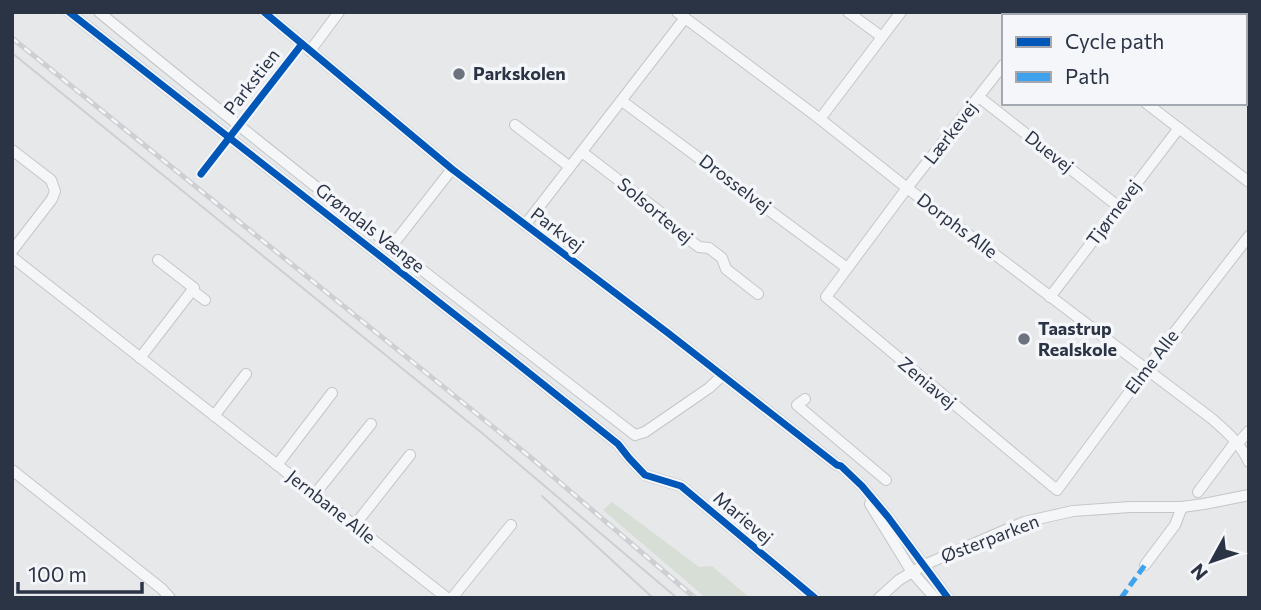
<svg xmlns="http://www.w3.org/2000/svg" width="1261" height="610" viewBox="0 0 1261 610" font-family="Commissioner,sans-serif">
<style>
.green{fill:#d6ded6}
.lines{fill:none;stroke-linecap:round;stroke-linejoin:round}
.minor-casing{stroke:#c4c6c8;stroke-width:12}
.minor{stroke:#f5f6f7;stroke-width:10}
.tram{stroke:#cecfd2;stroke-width:2}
.rail-casing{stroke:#cecfd2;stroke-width:5}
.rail{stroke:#f4f6f9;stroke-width:2.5;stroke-dasharray:8;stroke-linecap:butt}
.quiet{stroke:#3ea3ec;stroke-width:5;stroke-dasharray:10 5;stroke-linecap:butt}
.cycleway-casing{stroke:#f4f6f9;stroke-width:11}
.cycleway{stroke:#0057b8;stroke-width:7}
.poi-dot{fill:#6c737f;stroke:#f4f6f9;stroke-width:2.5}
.labels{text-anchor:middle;stroke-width:7;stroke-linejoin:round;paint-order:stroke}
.poi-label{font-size:18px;font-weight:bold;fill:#2b3445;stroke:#f4f6f9;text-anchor:start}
.street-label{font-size:18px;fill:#2b3445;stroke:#f4f6f9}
</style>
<rect width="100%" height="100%" fill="#e6e8ea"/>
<path class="green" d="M612,502L699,567L712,566L750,598H706L603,510Z"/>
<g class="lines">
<g class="minor-casing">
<g id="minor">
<path d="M69,12L514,361L618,444L629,458L645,475L681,486L815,598"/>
<path d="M99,12C275,157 455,296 635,435L645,432L709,388L723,375"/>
<path d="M264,12L452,169L668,333L837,465L841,466L862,486L888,517L948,598"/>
<path d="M677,12L820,119L907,188L1211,418C1227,432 1240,443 1249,462"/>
<path d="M848,12L882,37"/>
<path d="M1025,12L1030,16"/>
<path d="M310,51L339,12"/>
<path d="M1004,64L907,188L826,297L1057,490L1150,364L1249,236"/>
<path d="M979,97L1119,207"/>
<path d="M622,101L847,268"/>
<path d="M1146,103L1249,182"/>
<path d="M820,119L901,12"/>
<path d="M515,125L570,167"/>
<path d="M12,150L51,180L55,191L52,199L12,251"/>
<path d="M582,152L660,212L668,224L699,247L709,248L722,258L726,269L758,294"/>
<path d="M525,225L685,18"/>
<path d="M391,247L452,169"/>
<path d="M12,257L447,598"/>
<path d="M193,291L205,300"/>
<path d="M1050,297L1179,128"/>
<path d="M140,358L194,288L158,260"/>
<path d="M805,399L797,405L886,480"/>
<path d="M214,416L246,374"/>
<path d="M1238,443L1249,431"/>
<path d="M277,465L332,393"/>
<path d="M12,470L162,589L170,598"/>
<path d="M1198,492L1236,441"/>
<path d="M315,494L371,424"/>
<path d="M870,504L912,572L935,598"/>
<path d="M354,526L410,455"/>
<path d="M1145,565L1175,525L1182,507"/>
<path d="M452,598L511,525"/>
<path d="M879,598L899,580L924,565L1024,522L1073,511L1130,507H1182L1204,504L1249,495"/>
</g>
</g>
<use href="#minor" class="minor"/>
<g class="tram">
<path d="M12,53L482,433L677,598"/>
<path d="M542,496L653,598"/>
</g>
<g class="rail-casing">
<path id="rail" d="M12,38L529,456L695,598"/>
</g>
<use href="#rail" class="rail"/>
<path class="quiet" d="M1121,598L1145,565"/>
<g class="cycleway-casing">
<g id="cycleway">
<path d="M69,12L514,361L618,444L629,458L645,475L681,486L815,598"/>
<path d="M264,12L452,169L668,333L837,465L841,466L862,486L888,517L948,598"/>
<path d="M201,174L302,44"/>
</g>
</g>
<use href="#cycleway" class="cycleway"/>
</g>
<g class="poi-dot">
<circle cx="459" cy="74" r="7"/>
<circle cx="1024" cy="339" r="7"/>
</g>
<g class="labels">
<g class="poi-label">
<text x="473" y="80">Parkskolen</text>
<text x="1038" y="335">Taastrup<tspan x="1038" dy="21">Realskole</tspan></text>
</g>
<g class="street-label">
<text transform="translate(252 82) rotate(-52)" y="6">Parkstien</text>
<text transform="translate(951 133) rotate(-52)" y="6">Lærkevej</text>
<text transform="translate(1049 152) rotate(38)" y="6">Duevej</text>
<text transform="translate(735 184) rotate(37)" y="6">Drosselvej</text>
<text transform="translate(655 211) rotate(40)" y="6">Solsortevej</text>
<text transform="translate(1114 213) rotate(-53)" y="6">Tjørnevej</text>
<text transform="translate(957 226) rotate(37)" y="6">Dorphs Alle</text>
<text transform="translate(370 228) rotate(38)" y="6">Grøndals Vænge</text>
<text transform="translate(557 230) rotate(37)" y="6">Parkvej</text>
<text transform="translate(1152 362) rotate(-53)" y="6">Elme Alle</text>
<text transform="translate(927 383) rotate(40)" y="6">Zeniavej</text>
<text transform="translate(331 507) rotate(38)" y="6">Jernbane Alle</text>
<text transform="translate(743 518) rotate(40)" y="6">Marievej</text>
<text transform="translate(990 539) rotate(-21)" y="6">Østerparken</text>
</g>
</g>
<rect width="1261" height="610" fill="none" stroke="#2b3445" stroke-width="28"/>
<rect x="1002" y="14" width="245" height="91" fill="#f4f6f9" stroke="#a4a8b1" stroke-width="2"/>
<rect x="1016" y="37" width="35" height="10" fill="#0057b8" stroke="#a4a8b1" stroke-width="2"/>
<text x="1065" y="49" font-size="21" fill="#2b3445">Cycle path</text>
<rect x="1016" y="72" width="35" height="10" fill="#3ea3ec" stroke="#a4a8b1" stroke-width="2"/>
<text x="1065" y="84" font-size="21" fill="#2b3445">Path</text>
<g transform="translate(1212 561) rotate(230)" stroke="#f4f6f9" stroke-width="5" paint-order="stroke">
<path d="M0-5L12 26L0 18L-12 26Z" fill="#2b3445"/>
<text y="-10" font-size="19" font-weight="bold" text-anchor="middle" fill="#2b3445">N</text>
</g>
<path d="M18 582v10h124v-10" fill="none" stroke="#2b3445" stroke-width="3.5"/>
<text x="28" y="582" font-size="21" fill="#2b3445" stroke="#f4f6f9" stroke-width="5" paint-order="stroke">100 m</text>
</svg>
